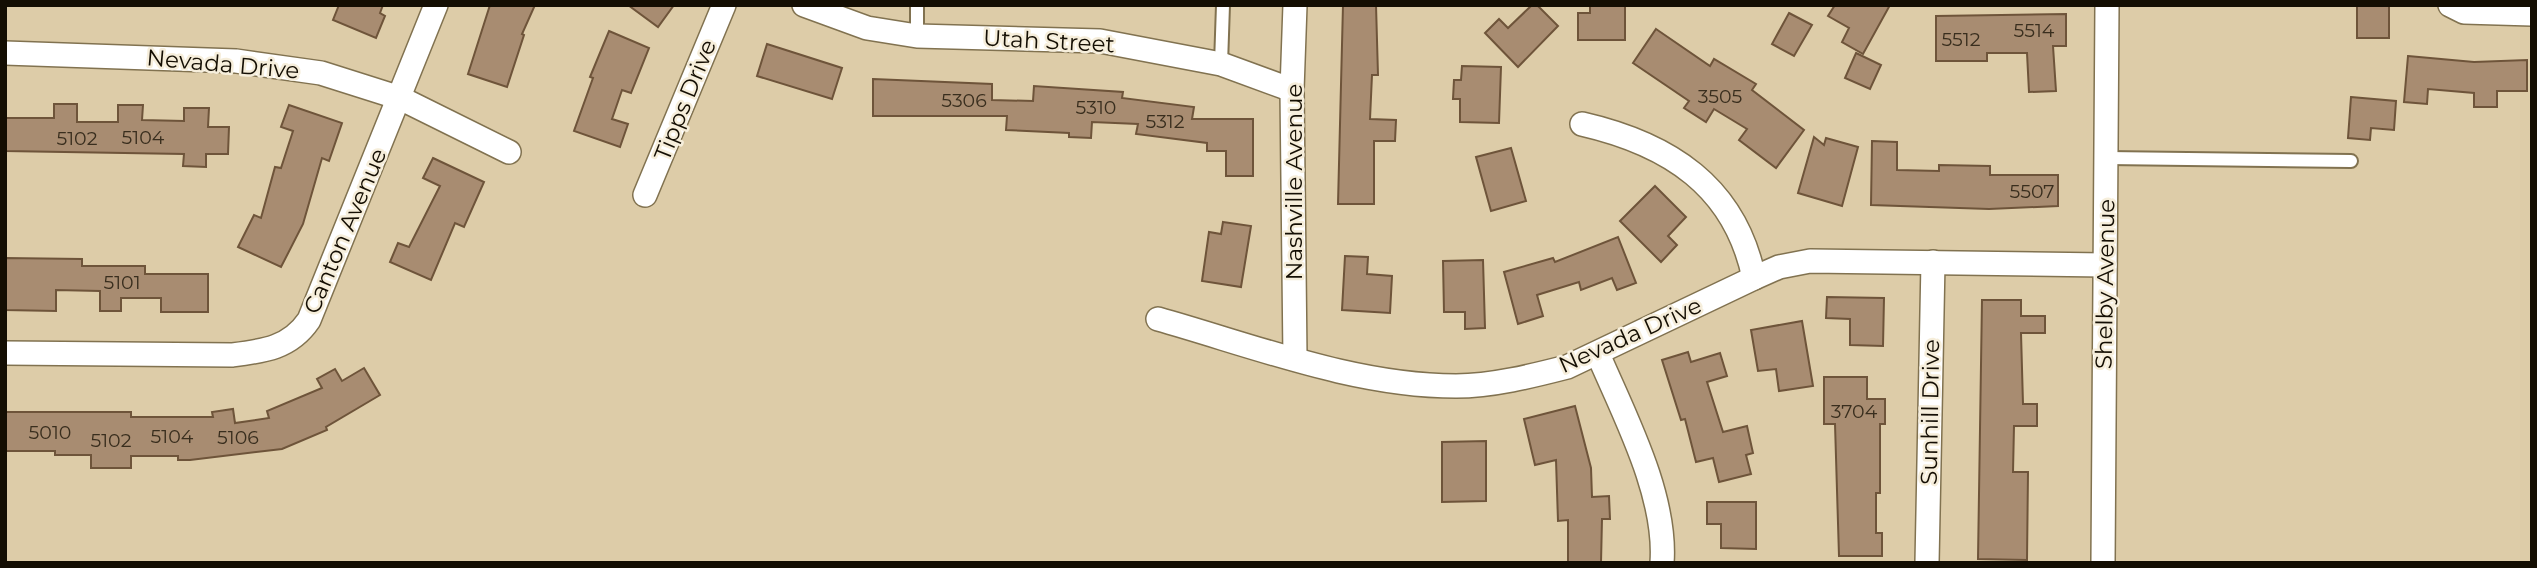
<svg xmlns="http://www.w3.org/2000/svg" width="2537" height="568" viewBox="0 0 2537 568" font-family="Montserrat,sans-serif">
<style>
.building{fill:#a88c71;stroke:#6e543a;stroke-width:2}
.lines{fill:none;stroke-linecap:round;stroke-linejoin:round}
.service-casing{stroke:#817250;stroke-width:16}
.minor-casing{stroke:#817250;stroke-width:26}
.service{stroke:#fff;stroke-width:12}
.minor{stroke:#fff;stroke-width:23}
.labels{text-anchor:middle;stroke-width:5;stroke-linejoin:round;paint-order:stroke}
.number-label{font-size:19px;fill:#392e1e}
.street-label{font-size:23px;fill:#140e03;stroke:#f6eedb}
</style>
<rect width="100%" height="100%" fill="#ddcca8"/>
<g class="building">
<path d="M339,5H383L380,13L385,16L376,38L333,20Z"/>
<path d="M490,5H535L522,34L524,35L507,87L468,74Z"/>
<path d="M628,5H674L658,27Z"/>
<path d="M1343,5H1376L1378,75H1372L1370,119L1396,120L1395,141H1374V204H1338Z"/>
<path d="M1532,5H1537L1558,26L1518,67L1485,33L1499,19L1508,28Z"/>
<path d="M1590,5H1625V40H1578V13H1590Z"/>
<path d="M1835,5H1890L1863,54L1842,42L1849,28L1828,16Z"/>
<rect x="2357" y="5" width="32" height="33"/>
<path d="M1789,13L1812,25L1794,56L1772,44Z"/>
<path d="M2066,14V46H2053L2056,91L2029,92L2027,53H1987V61H1936V16Z"/>
<path d="M1656,29L1710,66L1714,59L1756,84L1752,90L1804,130L1776,168L1739,140L1747,129L1714,109L1706,122L1684,108L1689,101L1633,63Z"/>
<path d="M609,31L649,48L631,93L622,90L612,119L628,124L620,147L574,131L593,78L590,77Z"/>
<path d="M767,44L842,68L832,99L757,76Z"/>
<path d="M1856,53L1881,65L1870,89L1845,78Z"/>
<path d="M2408,56L2474,62L2527,60V91H2497V107H2474V93L2428,89L2427,104L2404,102Z"/>
<path d="M1462,66L1501,67L1499,123L1460,122V99H1453L1454,80H1461Z"/>
<path d="M873,79L992,84V100L1033,101L1034,86L1123,92L1122,98L1194,107L1192,119H1253V176H1226V151H1207V143L1136,134L1138,124L1092,122L1091,138L1069,137V133L1006,130L1007,116H873Z"/>
<path d="M2351,97L2396,101L2394,130L2371,128L2370,140L2348,138Z"/>
<path d="M54,104H77V122H118V105H143L142,120L184,121V108H209L208,127H229L228,154H206V167L183,166L184,154L5,151V118H54Z"/>
<path d="M289,105L342,123L329,161L322,158L303,224L281,267L238,247L254,215L261,218L275,167L281,168L293,131L281,127Z"/>
<path d="M1814,137L1824,145L1826,138L1858,147L1842,206L1798,193Z"/>
<path d="M1872,141L1897,142V170L1939,171V165L1990,166V175H2058V206L1989,209L1871,205Z"/>
<path d="M1511,148L1526,201L1491,211L1476,157Z"/>
<path d="M433,158L484,182L464,227L455,223L431,280L390,262L398,243L409,247L440,186L423,178Z"/>
<path d="M1655,186L1686,217L1668,236L1677,245L1661,262L1620,221Z"/>
<path d="M1223,222L1251,226L1241,287L1202,281L1209,232L1221,234Z"/>
<path d="M1618,237L1636,283L1617,290L1612,278L1581,290L1579,282L1537,295L1543,316L1518,324L1504,272L1553,258L1555,262Z"/>
<path d="M1345,256L1368,257L1367,274L1392,276L1390,313L1342,310Z"/>
<path d="M5,258L82,259V266H145V274H208V312H161V298H121V311H100V291L56,290V311L5,310Z"/>
<path d="M1483,260L1485,328L1465,329V312H1444L1443,261Z"/>
<path d="M1827,297L1884,298L1883,346L1850,345V319L1826,318Z"/>
<path d="M1982,300H2021V316H2045V333H2021L2023,404H2037V426H2014L2013,472H2028L2027,560L1978,559Z"/>
<path d="M1802,321L1813,386L1779,391L1776,369L1758,371L1751,330Z"/>
<path d="M1688,352L1691,362L1720,353L1727,376L1707,382L1723,432L1747,426L1753,453L1746,455L1751,474L1719,482L1713,458L1696,462L1685,419L1681,420L1662,360Z"/>
<path d="M364,368L380,395L326,427L327,430L282,449L190,460H178V456H131V468H91V455H55V451H5V412H131V417H213L212,412L233,409L235,423L269,418L267,411L322,388L317,379L335,369L342,381Z"/>
<path d="M1824,377H1867V399H1885V424H1880V493H1876V533H1882V556H1839L1835,424H1824Z"/>
<path d="M1575,406L1591,468L1592,497L1609,496L1610,519H1602L1601,563H1568V520L1558,521L1556,460L1535,465L1524,419Z"/>
<path d="M1486,441V501L1442,502V442Z"/>
<path d="M1707,502H1756V549L1721,548V524H1707Z"/>
</g>
<g class="lines">
<g class="service-casing">
<g id="service">
<path d="M917,5V36"/>
<path d="M1221,64L1223,5"/>
<path d="M2107,158L2351,161"/>
</g>
</g>
<g class="minor-casing">
<g id="minor">
<path d="M804,5L867,28L917,36L1100,41L1221,64L1292,90"/>
<path d="M1295,5L1292,90L1295,358"/>
<path d="M2450,5L2464,12L2532,14"/>
<path d="M5,53L236,61L321,73L400,98L509,152"/>
<path d="M1582,124C1669,144 1735,186 1754,278"/>
<path d="M645,195L724,5"/>
<path d="M1158,319C1254,346 1355,386 1456,386C1492,386 1532,376 1567,367L1754,278L1779,267L1810,261L2105,265"/>
<path d="M5,353L232,355C264,351 290,348 309,320L436,5"/>
<path d="M1598,354C1624,415 1667,495 1662,563"/>
<path d="M1927,563L1933,262"/>
<path d="M2103,563L2107,5"/>
</g>
</g>
<use href="#service" class="service"/>
<use href="#minor" class="minor"/>
</g>
<g class="labels">
<g class="number-label">
<text x="2034" y="37">5514</text>
<text x="1961" y="46">5512</text>
<text x="1720" y="103">3505</text>
<text x="964" y="107">5306</text>
<text x="1096" y="114">5310</text>
<text x="1165" y="128">5312</text>
<text x="143" y="144">5104</text>
<text x="77" y="145">5102</text>
<text x="2032" y="198">5507</text>
<text x="122" y="289">5101</text>
<text x="1854" y="418">3704</text>
<text x="50" y="439">5010</text>
<text x="172" y="443">5104</text>
<text x="238" y="444">5106</text>
<text x="111" y="447">5102</text>
</g>
<g class="street-label">
<text transform="translate(1049 41) rotate(3)" y="8">Utah Street</text>
<text transform="translate(223 64) rotate(5)" y="8">Nevada Drive</text>
<text transform="translate(685 100) rotate(-68)" y="8">Tipps Drive</text>
<text transform="translate(1294 182) rotate(-90)" y="8">Nashville Avenue</text>
<text transform="translate(345 231) rotate(-67)" y="8">Canton Avenue</text>
<text transform="translate(2105 284) rotate(-89)" y="8">Shelby Avenue</text>
<text transform="translate(1630 335) rotate(-24)" y="8">Nevada Drive</text>
<text transform="translate(1930 412) rotate(-89)" y="8">Sunhill Drive</text>
</g>
</g>
<rect width="2537" height="568" fill="none" stroke="#140e03" stroke-width="14"/>
</svg>
